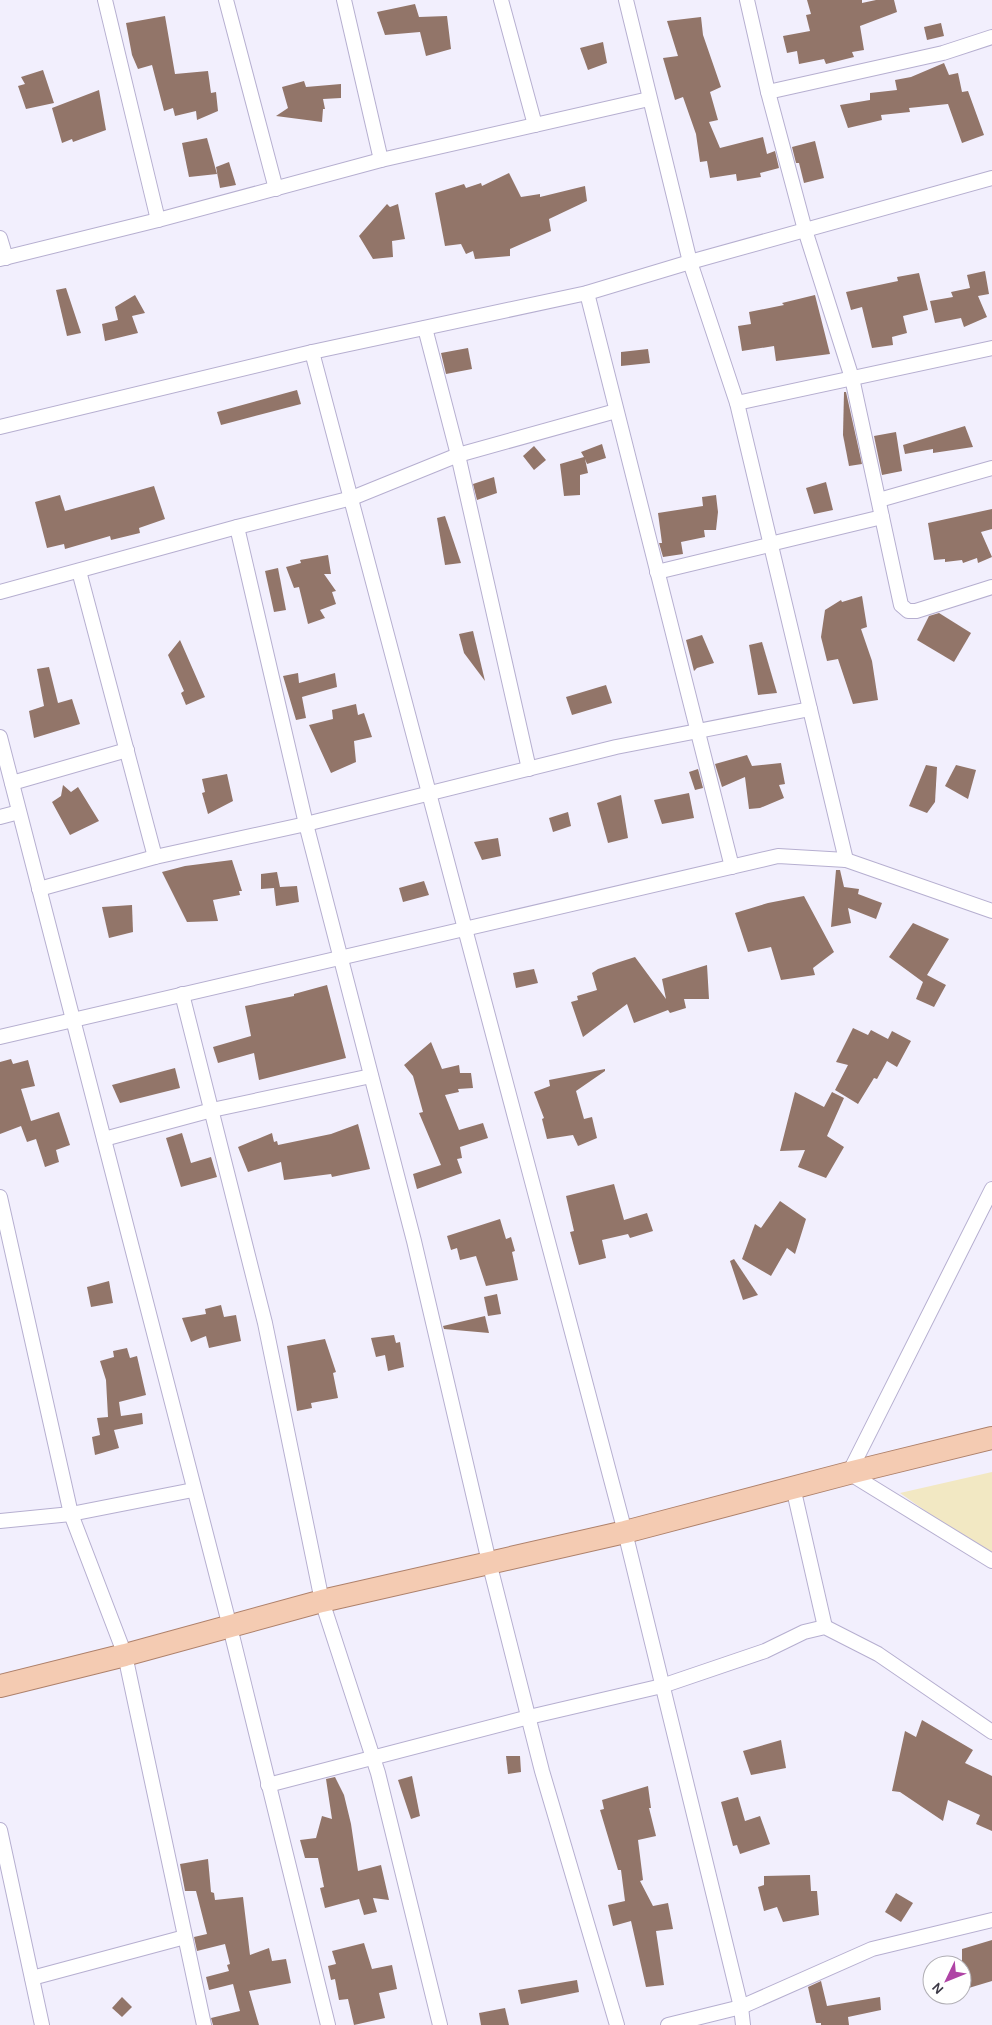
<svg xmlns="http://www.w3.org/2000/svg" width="992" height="2025" viewBox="0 0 992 2025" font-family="Karla,sans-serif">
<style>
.sand{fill:#f2e8c3}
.building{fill:#927569}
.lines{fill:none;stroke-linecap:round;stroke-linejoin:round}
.street-casing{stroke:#b6afd0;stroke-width:16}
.primary-casing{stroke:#ae816b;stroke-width:24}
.street{stroke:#fff;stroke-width:14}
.primary{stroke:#f4cbb2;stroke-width:22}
</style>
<rect width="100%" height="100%" fill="#f2effd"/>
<path class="sand" d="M992,1472V1558L900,1493Z"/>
<g class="building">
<path d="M807,0H862V3L876,0H894L897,12L860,26L864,50L852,52L854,57L826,64L824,59L799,64L797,51L787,53L783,36L810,31L806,15L811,14Z"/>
<path d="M415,4L419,17L447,16L451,49L426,56L420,32L385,35L377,12Z"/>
<path d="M165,16L175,74L208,71L211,93L216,92L218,111L197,120L196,111L175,116L173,108L164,111L152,65L138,69L132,55L126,23Z"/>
<path d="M701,17L703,35L721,87L710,92L718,120L709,122L720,148L763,137L767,154L775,151L779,168L760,173L761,177L737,181L736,174L710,178L707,161L700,162L696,134L683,97L675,100L663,58L678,56L667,21Z"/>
<path d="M941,23L944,36L927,40L924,27Z"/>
<path d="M603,42L607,63L588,70L580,48Z"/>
<path d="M944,63L949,75L958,73L962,92L968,91L984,135L962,143L948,104L909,108L910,112L881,115L882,120L848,128L840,105L870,100V93L897,90L895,80L911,77Z"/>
<path d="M43,70L54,103L26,109L18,86L25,84L21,77Z"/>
<path d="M304,81L306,87L341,84V98L323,99L325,109H323L322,122L276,116L288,108L282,87Z"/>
<path d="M99,90L106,130L73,142L72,139L62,143L52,108Z"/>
<path d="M207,138L217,174L189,177L182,143Z"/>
<path d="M815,141L824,178L804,183L799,163H796L792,147Z"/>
<path d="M229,162L236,185L220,188L216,167Z"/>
<path d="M509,173L521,197L540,194V197L585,186L587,201L549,219L551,231L510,249V256L475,259L473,251L466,254L461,244L445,246L435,193L464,184L466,188L481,183L482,186Z"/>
<path d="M387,204L390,207L398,204L405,239L392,241L393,257L373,259L359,236Z"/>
<path d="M985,271L989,294L978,296L987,317L964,327L961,318L935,323L930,301L953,297L951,292L970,288L967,275Z"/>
<path d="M919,273L928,310L903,316L907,333L892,337L893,345L872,348L862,307L851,310L846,292L898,281L897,277Z"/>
<path d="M66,288L81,333L67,336L56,290Z"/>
<path d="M135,295L145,313L132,316L138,333L105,341L102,324L118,320L115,307Z"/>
<path d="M815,295L830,354L776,361L774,346L742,351L738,326L751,324L749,312L784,305L782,303Z"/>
<path d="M468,348L472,369L446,374L441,353Z"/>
<path d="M648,349L650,363L621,366V352Z"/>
<path d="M297,390L301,404L221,425L217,412Z"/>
<path d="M844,392H846L862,464L849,466L843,435Z"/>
<path d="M965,426L973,447L933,453V449L905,454L903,445Z"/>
<path d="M896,432L902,471L882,475L874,436Z"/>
<path d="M602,444L606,458L587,464L585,459L588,473L580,475V495L564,496L560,464L584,457L581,452Z"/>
<path d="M534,446L546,460L534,470L523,456Z"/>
<path d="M494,477L497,493L477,500L473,484Z"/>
<path d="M826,482L833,510L814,514L806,488Z"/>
<path d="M154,486L165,519L139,528L140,533L111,540L110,536L65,549L64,544L47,548L35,502L60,495L65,511Z"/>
<path d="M716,495L718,512L716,530H704L705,537L681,542L683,554L663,557L659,543H662L658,513L703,506L702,497Z"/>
<path d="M992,509V529L981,532L992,557L978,563L977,558L963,563L962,560L945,562V559L934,560L928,523Z"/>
<path d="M445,516L461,563L445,565L437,518Z"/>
<path d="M328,555L331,574H324L336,591L332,592L336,604L320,610L325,618L308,624L299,587L294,588L286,567L301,563L300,560Z"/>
<path d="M278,568L286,610L274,612L265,571Z"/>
<path d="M862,596L867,627L861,629L872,661L878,700L853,704L838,659L827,661L821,637L825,610L841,600L842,602Z"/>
<path d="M939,613L971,633L954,662L917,640L929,616Z"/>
<path d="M473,631L485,681L464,653L459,634Z"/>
<path d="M702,635L714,663L697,668L694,671L686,640Z"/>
<path d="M180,640L205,697L186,705L181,693L184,691L168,655Z"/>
<path d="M762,642L777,693L758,695L749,645Z"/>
<path d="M49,667L58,703L72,699L80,724L34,738L29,711L44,706L37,669Z"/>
<path d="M298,673L299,683L335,673L337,687L302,697L306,718L296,720L283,676Z"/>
<path d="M606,685L612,703L572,715L566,697Z"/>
<path d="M356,704L358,715L364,713L372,737L354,741L356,762L331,773L309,725L333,719L332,710Z"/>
<path d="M747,755L752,766L781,763L785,784L779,785L784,798L760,808L749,809L745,777L722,787L715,764Z"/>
<path d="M926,765L937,767L935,802L927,813L909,806Z"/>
<path d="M956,765L976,770L968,799L945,786Z"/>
<path d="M698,769L703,788L695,790L689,772Z"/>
<path d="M227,774L233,801L208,814L202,793L205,792L202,779Z"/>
<path d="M63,785L71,792L78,787L99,821L70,835L52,802L61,796Z"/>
<path d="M689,793L694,818L662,824L654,800Z"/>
<path d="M621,795L628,838L608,843L597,803Z"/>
<path d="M568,812L571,826L553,832L549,818Z"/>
<path d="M498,838L501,856L482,860L474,842Z"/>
<path d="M232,860L242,891H239L240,895L213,900L218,921L187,922L162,872L185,866Z"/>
<path d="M836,870H840L844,887L859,889L858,894L882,903L876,919L848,908L851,923L831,927Z"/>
<path d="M277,872L280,887L297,886L299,902L276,906L274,888L261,889V874Z"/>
<path d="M424,881L429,895L403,902L399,888Z"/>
<path d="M804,896L834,952L813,968L815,975L781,980L771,947L748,952L735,913L768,903Z"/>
<path d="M132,905L133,932L109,938L102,907Z"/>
<path d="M913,923L949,939L927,975L946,985L934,1007L916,999L923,982L889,957Z"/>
<path d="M635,957L666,999L662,979L707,965L709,999H684L686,1008L670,1013L668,1010L634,1023L627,1004L583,1037L571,1002L578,1000L577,996L597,990L592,973L598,969Z"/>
<path d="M534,969L538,983L516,988L513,973Z"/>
<path d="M327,985L346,1058L259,1080L254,1053L218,1063L213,1047L251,1036L245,1006L294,996V994Z"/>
<path d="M853,1028L868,1035L871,1030L888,1039L892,1031L911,1041L897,1067L887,1061L877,1079L874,1078L858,1104L835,1090L848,1065L836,1062Z"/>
<path d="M431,1042L442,1069L459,1065L460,1073H471L473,1088L458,1089L459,1092L445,1095L459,1130L483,1123L488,1138L460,1147L462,1158L457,1159L462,1173L417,1189L413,1174L441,1165L419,1113L423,1112L413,1076L404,1065Z"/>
<path d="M11,1059L13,1064L28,1060L35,1086L21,1089L31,1121L59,1112L70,1145L56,1150L59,1162L45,1167L36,1139L27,1142L21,1126L0,1134V1062Z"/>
<path d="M175,1068L180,1088L120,1103L112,1085Z"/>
<path d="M605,1069V1071L576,1091L584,1119L592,1117L597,1138L578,1146L573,1135L547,1139L542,1119L544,1118L534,1092L550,1086L549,1080Z"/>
<path d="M795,1092L824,1107L832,1092L844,1098L827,1136L844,1147L826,1178L798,1167L805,1150L780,1151Z"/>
<path d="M358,1124L370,1169L332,1177L331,1174L284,1180L281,1162L248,1172L238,1147L272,1133L274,1142L277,1141L278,1145L331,1134Z"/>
<path d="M182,1133L191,1163L211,1157L217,1177L181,1187L166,1138Z"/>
<path d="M614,1184L624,1220L647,1213L653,1231L630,1238L628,1234L602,1240L606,1258L579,1265L570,1232L574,1231L566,1196Z"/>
<path d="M780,1201L806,1219L795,1254L787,1248L771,1276L742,1259L755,1224L761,1228Z"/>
<path d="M500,1219L506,1239L511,1237L515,1251L512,1252L518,1280L486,1286L476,1256L460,1260L457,1248L451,1250L447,1236Z"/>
<path d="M734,1259L758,1295L743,1300L730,1261Z"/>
<path d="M109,1281L113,1303L91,1307L87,1287Z"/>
<path d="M497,1294L501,1314L488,1316L484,1297Z"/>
<path d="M221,1305L224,1317L236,1315L241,1341L209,1348L206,1336L191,1342L182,1318L206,1314L205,1309Z"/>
<path d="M485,1316L489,1333L444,1329L443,1326Z"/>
<path d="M394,1335L396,1343L400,1342L404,1367L388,1371L385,1355L376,1357L371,1338Z"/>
<path d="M325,1339L336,1372L333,1373L338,1398L311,1403L312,1408L297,1411L287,1346Z"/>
<path d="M127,1348L130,1358L137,1356L146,1395L119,1402L121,1416L142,1413L143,1424L114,1430L119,1448L95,1455L92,1437L100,1435L97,1418L108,1417L106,1380L100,1361L114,1357L113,1351Z"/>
<path d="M922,1720L973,1750L965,1763L992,1776V1831L976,1824L980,1815L948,1800L943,1821L900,1792L892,1791L905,1731L916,1737Z"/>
<path d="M781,1740L786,1768L751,1775L743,1751Z"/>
<path d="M506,1756H520L521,1772L508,1774Z"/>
<path d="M412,1776L420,1816L411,1819L398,1780Z"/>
<path d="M335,1777L344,1795L351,1824L358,1871L381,1865L389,1900L373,1898L377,1912L364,1915L359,1899L325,1908L320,1888L324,1887L318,1858H305L300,1840L316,1838L322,1816L332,1819L326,1779Z"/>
<path d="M648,1786L651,1808H649L656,1836L638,1840L643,1880L640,1881L653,1906L668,1903L673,1929L656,1931L664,1985L646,1987L631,1921L613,1926L608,1905L625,1901L621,1870H618L600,1810L604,1809L602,1800Z"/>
<path d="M738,1797L745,1821L760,1816L770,1844L740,1854L737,1845L733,1846L721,1802Z"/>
<path d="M208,1859L211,1892L214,1893L215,1900L243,1897L250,1955L269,1948L272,1961L286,1959L291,1983L249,1991L259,2025H213L211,2018L240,2011L233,1984L209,1990L206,1977L229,1971L227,1965L230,1964L225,1944L197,1951L194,1937L207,1934L196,1891H185L180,1864Z"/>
<path d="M810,1875L811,1891H817L819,1915L783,1922L777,1907L764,1911L758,1887L764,1885V1876Z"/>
<path d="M896,1893L913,1903L901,1922L885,1912Z"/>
<path d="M992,1940V1981L962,1990V1949Z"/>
<path d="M364,1943L372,1969L392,1965L397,1989L379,1993L385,2018L354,2025L348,1999L339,2000L335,1979L331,1980L328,1966L336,1964L332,1951Z"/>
<path d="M577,1980L579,1992L521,2004L518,1990Z"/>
<path d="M821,1981L827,2006L880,1997L881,2010L848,2017L849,2025H821V2023H816L808,1987Z"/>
<path d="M122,1997L132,2007L122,2017L112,2008Z"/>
<path d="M505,2008L509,2025H481L479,2013Z"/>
</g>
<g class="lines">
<g class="street-casing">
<g id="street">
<path d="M105,0L158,220"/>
<path d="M226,0L276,189"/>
<path d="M344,0L381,160"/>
<path d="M501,0L535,125"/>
<path d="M626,0L690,262L737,403L846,860"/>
<path d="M747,0L768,92L805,230L852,378L901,605L908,611H916L992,587"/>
<path d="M768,92L943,53L992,37"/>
<path d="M0,238L6,258"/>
<path d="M0,259L158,220L381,160L649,99"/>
<path d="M587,293L732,867"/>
<path d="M425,328L458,455L529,769"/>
<path d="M312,352L625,1532L741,2007L743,2025"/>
<path d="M737,403L992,348"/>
<path d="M0,427L312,352L587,293L690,262L992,178"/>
<path d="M879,500L992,468"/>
<path d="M237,527L306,824L414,1241L489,1562L542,1771L617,2025"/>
<path d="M770,544L882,517"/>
<path d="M79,571L155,857"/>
<path d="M657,572L769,545L715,558"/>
<path d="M0,592L237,527L352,498L458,455L616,411"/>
<path d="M0,737L230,1627L328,2025"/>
<path d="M12,783L127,750"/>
<path d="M0,817L19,812"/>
<path d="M39,889L155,857L306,824L616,747L810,709"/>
<path d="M182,994L265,1323L322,1601L378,1773L440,2025"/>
<path d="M0,1037L778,856L846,860L992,911"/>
<path d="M104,1139L212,1110L371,1076"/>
<path d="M992,1189L849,1473L992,1561"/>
<path d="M0,1197L71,1514L125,1655L204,2025"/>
<path d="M793,1487L825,1627"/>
<path d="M0,1521L71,1514L193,1490"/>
<path d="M268,1785L529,1717L662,1686L765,1651L804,1632L825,1627L878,1654L992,1732"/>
<path d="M0,1830L42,2025"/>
<path d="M32,1978L185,1937"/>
<path d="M668,2025L741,2007L872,1949L992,1920"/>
</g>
</g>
<g class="primary-casing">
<path id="primary" d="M0,1686L125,1655L322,1601L625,1532L849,1473L992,1438"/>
</g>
<use href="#street" class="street"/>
<use href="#primary" class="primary"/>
</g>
<g transform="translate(947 1980) rotate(227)"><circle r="24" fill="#ffffff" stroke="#b1afb5"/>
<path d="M0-4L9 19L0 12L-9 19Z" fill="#af44a5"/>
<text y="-8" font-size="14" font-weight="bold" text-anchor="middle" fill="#3b3845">N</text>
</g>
</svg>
